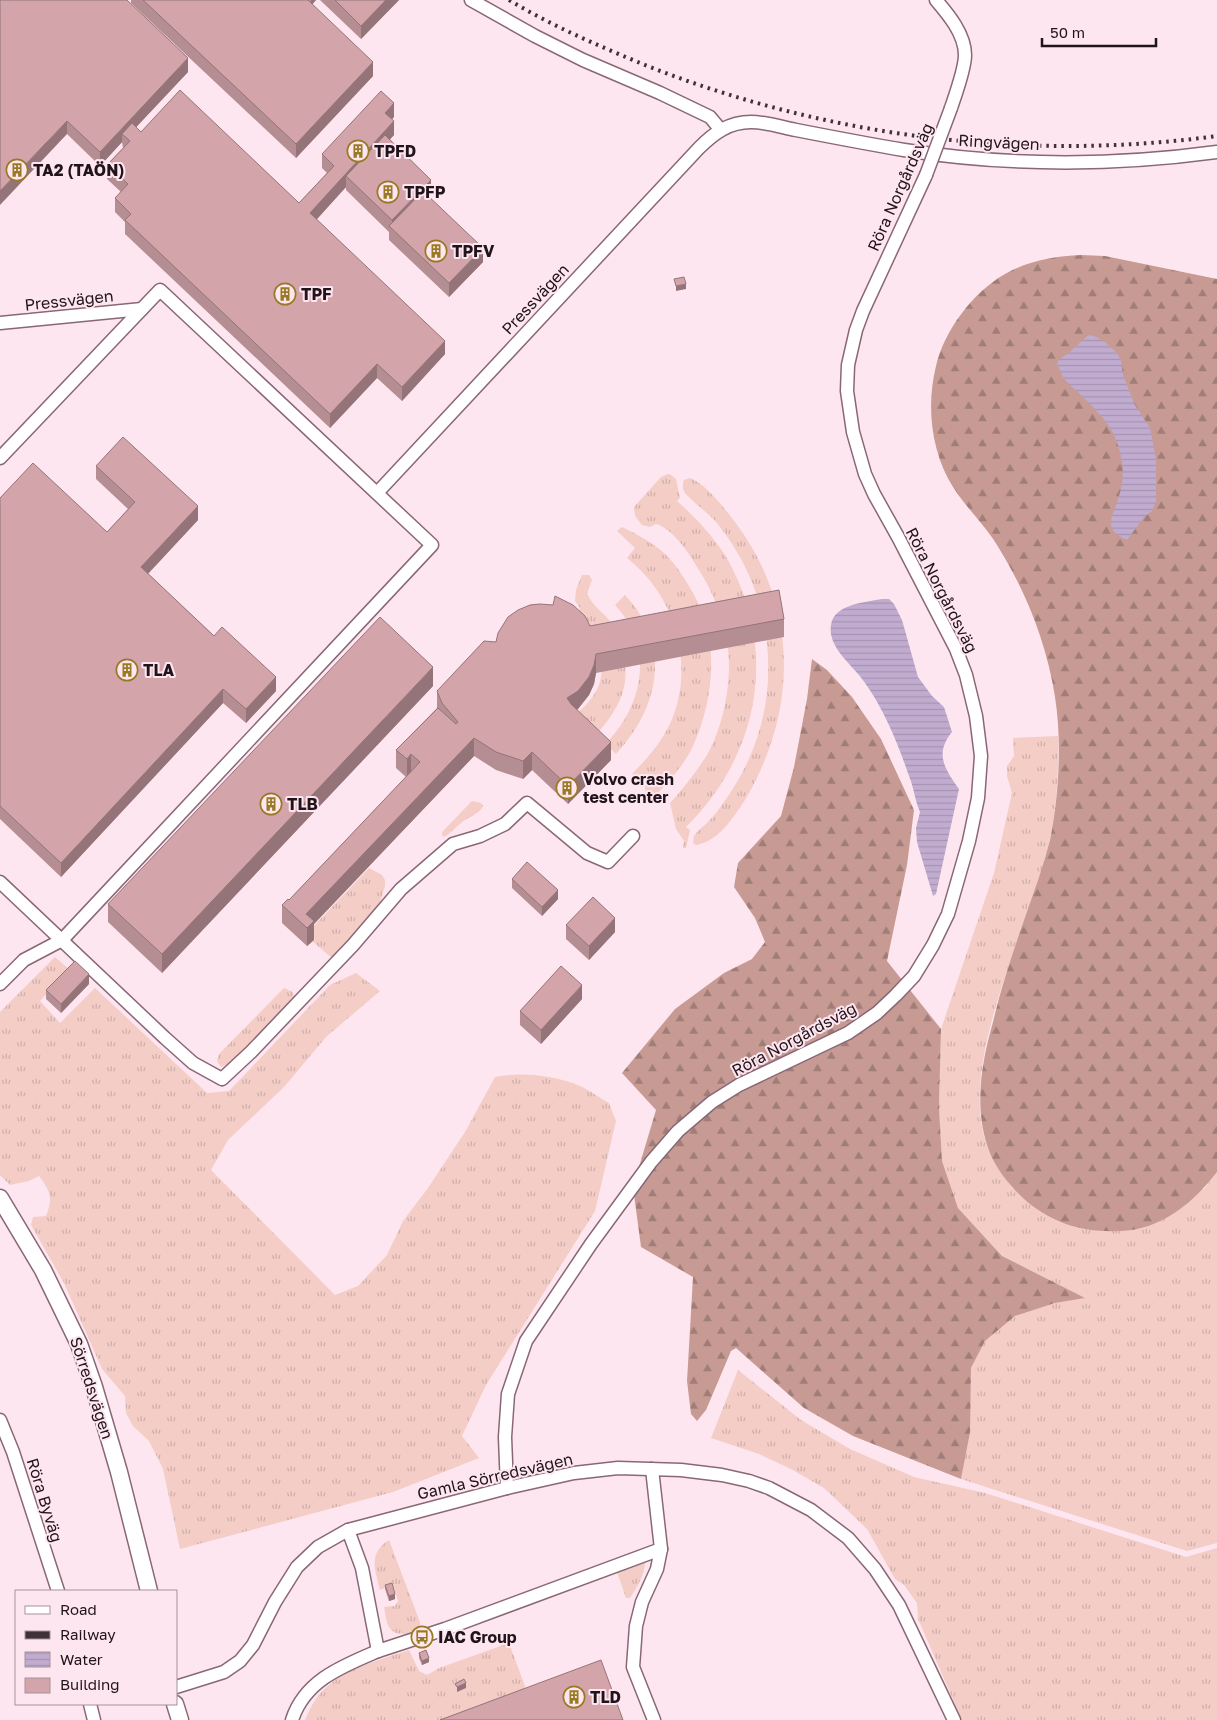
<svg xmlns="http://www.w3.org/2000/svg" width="1217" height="1720" viewBox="0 0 1217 1720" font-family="'Golos Text',sans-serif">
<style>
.grass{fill:url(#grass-tufts)}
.forest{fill:url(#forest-firs)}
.water{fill:url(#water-rules)}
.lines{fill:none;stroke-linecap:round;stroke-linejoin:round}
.minor-casing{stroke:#896777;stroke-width:15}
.tertiary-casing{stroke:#896777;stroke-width:19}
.minor{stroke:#fff;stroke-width:12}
.tertiary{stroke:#fff;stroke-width:16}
.rail{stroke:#3f3137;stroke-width:4;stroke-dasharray:2.5 5;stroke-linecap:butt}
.minor-bridge-casing{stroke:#896777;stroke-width:15;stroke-linecap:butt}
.minor-bridge{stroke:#fff;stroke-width:12}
.wall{fill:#b58e93}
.shaded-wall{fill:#947478}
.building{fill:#d3a5ab;stroke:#947478}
.labels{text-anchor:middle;stroke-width:4;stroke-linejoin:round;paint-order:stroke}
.street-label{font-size:16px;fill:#201319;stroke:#fee6f0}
.poi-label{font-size:16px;font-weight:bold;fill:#201319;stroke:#fee6f0;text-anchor:start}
</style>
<defs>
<pattern id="grass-tufts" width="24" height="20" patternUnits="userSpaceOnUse" patternTransform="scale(1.25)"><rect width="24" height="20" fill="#f3cdc6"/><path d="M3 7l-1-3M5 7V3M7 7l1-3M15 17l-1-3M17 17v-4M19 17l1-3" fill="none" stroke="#d0afaa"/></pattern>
<pattern id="forest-firs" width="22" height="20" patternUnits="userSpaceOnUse" patternTransform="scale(1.25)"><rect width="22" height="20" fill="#c79b94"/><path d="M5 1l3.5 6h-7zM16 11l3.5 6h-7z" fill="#a17d78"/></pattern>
<pattern id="water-rules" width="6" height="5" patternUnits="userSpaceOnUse" patternTransform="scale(1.25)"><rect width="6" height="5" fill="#c1accf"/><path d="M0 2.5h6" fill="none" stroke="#a693b1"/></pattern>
</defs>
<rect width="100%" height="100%" fill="#fee6f0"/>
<g class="grass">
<path d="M668,474L671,475L676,479L680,498L677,501C695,517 712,535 725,555C779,647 761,753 686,827L690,830L686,848H683L684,841L676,829L670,803C684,788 696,772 707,755C725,723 734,673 726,637C721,612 711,588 697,567C689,553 672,528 656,524L650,527L642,525L635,516L634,507L661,477Z"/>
<path d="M690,478C705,483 725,509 735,522C799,607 798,711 745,800C733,818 719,841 696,845L693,843C694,841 693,838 694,836C697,831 704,826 708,822C714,816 719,809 724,802C758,755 773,701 767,644C763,599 745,558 717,523C710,514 688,499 684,491C682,488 683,483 684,480Z"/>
<path d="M622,527C637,534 651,542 664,553C676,564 685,579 693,593C697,601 702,609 705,617C717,660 711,708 692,748C683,767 666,784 652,799H647L644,783L632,774C649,757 666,737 674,714C691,667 678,610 644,574C639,568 633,563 627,558L635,548L617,531Z"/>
<path d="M582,575H589L592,580L587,594C593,607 606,614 614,626C617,632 618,638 620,644C634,683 620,709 593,738L572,717C589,705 607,684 600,661C595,645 585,629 578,615L580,608L575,601L576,590Z"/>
<path d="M625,595C672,645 660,707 616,754L605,744C636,714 651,667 631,627C627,619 621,612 615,605Z"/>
<path d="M1058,736C1059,778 1056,819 1045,860C1023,939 958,1066 987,1146C993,1162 1003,1175 1013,1189H1204L1217,1172V1543L1187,1551L961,1479L969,1432L971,1368L985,1341L1015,1316L1055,1303L1084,1298L1002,1256L958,1208L942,1161L939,1107L941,1029L994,873L1012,793L1007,776V766L1014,756L1013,738Z"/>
<path d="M472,801L481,803L483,806C479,815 467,817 460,824C454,828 450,835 443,837L442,834L443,831Z"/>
<path d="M369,868L382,875L385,880V886L378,909L332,958L313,942L315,939L308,932Z"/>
<path d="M55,957L69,969L40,1001L60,1023L95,988L207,1093L229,1091L330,985L356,973L380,991L326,1037L284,1087L228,1140L211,1170L335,1295L358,1286L387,1255L403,1221L428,1188L465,1132L495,1077C519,1072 551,1075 575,1084C587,1088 598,1097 609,1103L616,1121L595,1211L486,1385L462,1436L479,1458L393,1492L180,1549L163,1469L149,1441L133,1426L126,1413L125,1396L102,1369L64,1283L31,1225L33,1217L46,1216C53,1198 51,1192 39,1176L29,1181L10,1185L0,1175V1012Z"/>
<path d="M284,988L293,992L294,998L232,1063L221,1067L217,1061L219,1054Z"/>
<path d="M738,1370L801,1420L850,1449L914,1477L985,1493L1186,1557L1217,1548V1720H962L918,1619L917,1603L904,1585L895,1579L867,1529L824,1488L791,1469L759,1454L711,1438Z"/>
<path d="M389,1540L420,1622V1630C415,1632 410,1634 404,1634C386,1634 387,1621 384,1607L395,1606L398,1601L393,1585L380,1590C375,1570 368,1553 389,1540Z"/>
<path d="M645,1562C645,1574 637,1587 630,1598H626L617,1572Z"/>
<path d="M509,1643L529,1697L469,1720H305C308,1713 311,1706 316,1699C336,1670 377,1661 409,1650L419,1671L427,1675L439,1668Z"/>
</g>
<g class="forest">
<path d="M1081,255L1105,256L1217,279V1172C1193,1203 1161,1230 1120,1231C1084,1233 1050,1223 1023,1198C1008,1184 993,1165 987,1145C974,1104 982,1061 993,1022C1002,983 1015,946 1028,909C1036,886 1044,864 1050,840C1059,796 1062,741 1055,697C1047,645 1027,594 1000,550C987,527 967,509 953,487C931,452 926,406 936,366C944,331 973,292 1005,274C1028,261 1054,256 1081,255Z"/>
<path d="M812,659L827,670L852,697L881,739L914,810L907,865L887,961L941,1029L939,1107L942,1161L958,1208L1002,1256L1085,1298L1055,1303L1015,1316L985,1341L971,1368L970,1432L961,1479L853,1436L804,1408L736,1348L731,1351L706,1410L697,1421L691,1414L687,1381L693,1277L641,1247L633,1187L656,1110L622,1073L675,1009L724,973L752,959L765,942L755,918L734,887L738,863L781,816L794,767L807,699Z"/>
</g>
<g class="water">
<path d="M1089,335L1094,336L1105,342L1117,353L1121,361L1123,375L1128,388L1135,405L1150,428L1156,459V501L1152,511L1144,517L1127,540C1100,528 1114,516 1119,496C1123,483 1124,470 1121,457C1116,428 1100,414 1080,394C1075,389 1067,383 1063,377C1061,373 1059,368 1057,363C1061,356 1068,355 1073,349C1079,344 1083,339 1089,335Z"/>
<path d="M882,599H889L894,604L902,620L918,677L932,696L944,707L952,732C934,754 945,769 959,789L936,894L933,896L917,842L916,828L920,812C915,801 914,788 909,776C898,744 885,711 865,683C855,667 827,648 831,625C834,604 866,602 882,599Z"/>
</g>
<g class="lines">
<g class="minor-casing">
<g id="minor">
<path d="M471,0L535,36L583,60L660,93L710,117L720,129"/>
<path d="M936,0C948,14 965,34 965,55C965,69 956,93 951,108"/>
<path d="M0,323L142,309"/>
<path d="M0,458L160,290L432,545L62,940L24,960L0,984"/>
<path d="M377,493L699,148C714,133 729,122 751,122C766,122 781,127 796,130C832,137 868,144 904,150C1007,166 1114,166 1217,152"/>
<path d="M0,882L165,1038L193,1063L222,1079L251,1052L353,945L401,889L453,844L480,836L505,824L527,803L587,853L608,862L633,836"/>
<path d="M0,1420L13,1452L58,1591"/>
<path d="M507,1488L505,1437L508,1394L526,1341L591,1244L651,1162L678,1131L712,1102L739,1085L848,1033L877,1013L896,995L914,976L933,945L948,914L969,841L978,798L981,756L976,716L966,675L956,649L898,537L874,494L865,474L853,432L847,391L848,365L856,330L863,311L926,175"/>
<path d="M348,1530L362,1568L378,1651L445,1629L661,1549L652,1469"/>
<path d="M176,1687L224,1672L240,1661L253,1645L275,1602L297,1567L318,1547L348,1530L507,1488L574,1473L618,1468L681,1470L722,1475L749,1481L769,1488L811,1510L848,1538L875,1569L899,1605L954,1720"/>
<path d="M90,1704L94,1720"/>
<path d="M292,1720C305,1680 343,1666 378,1651"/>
<path d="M654,1720L633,1667L636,1626L642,1602L657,1569L661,1549"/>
</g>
</g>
<g class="tertiary-casing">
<g id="tertiary">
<path d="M0,1198L43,1270L79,1344L94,1387L119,1472L149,1591"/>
<path d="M175,1704L180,1720"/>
</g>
</g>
<use href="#minor" class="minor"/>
<use href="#tertiary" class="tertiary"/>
<path class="rail" d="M509,0C552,26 599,46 645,65C826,137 1024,162 1217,136"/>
<g class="minor-bridge-casing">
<path id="minor-bridge" d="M926,175L951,108"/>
</g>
<use href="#minor-bridge" class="minor-bridge"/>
</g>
<g class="wall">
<path d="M0,0L188,72L136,127L141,132L299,203L327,173L322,168V154L394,117L392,119L394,135L390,139L431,194L429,196L483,262L449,297L389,240V232L346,190V187L316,219L445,354L402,401L377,378L330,428L125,234V222L115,212V198L121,192L107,179V165L123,148L122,142L100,166L67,134Z"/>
<path d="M131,0H316L312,4L373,76L296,158L131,3Z"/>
<path d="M320,0H399L361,39Z"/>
<path d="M96,466L198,520L148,574L214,636L276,691L246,723L223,703L61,877L0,819V498L107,532L128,509L96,479Z"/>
<path d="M784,619V637L596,673L594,684L589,695L577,710L611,760L568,804L532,770L523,779L496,770L474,756L314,924V940L307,946L282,923V905L289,900L406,777L396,768V750L437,708V691L496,642L590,626Z"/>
<path d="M433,686L162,973L108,922V904Z"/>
<path d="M512,879L558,899L542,916L512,888Z"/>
<path d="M566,925L615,932L589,960L566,939Z"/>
<path d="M89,984L61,1013L46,999V990Z"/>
<path d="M582,999L541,1044L520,1025V1011Z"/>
<path d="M385,1585L395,1599L389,1601L385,1589Z"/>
<path d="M419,1653L429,1662L422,1665L419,1658Z"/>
</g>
<g class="shaded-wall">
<path d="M311,0H316L311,6Z"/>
<path d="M386,0H399L361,39V26Z"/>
<path d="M188,58V72L126,138L122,134V142L100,166V152Z"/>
<path d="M373,62V76L296,158V144Z"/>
<path d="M394,103V117L385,127V113Z"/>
<path d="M67,121V134L0,205V191Z"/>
<path d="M394,121V135L351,181L346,176V187L310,227V213Z"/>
<path d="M431,180V194L395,231L392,229V220Z"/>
<path d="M483,248V262L449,297V283Z"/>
<path d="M686,284V289L676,291V286Z"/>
<path d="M445,341V354L402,401V387Z"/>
<path d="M377,364V378L330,428V414Z"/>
<path d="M198,506V520L141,581V567Z"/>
<path d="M596,654V673L594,684L589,695L578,709L567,716V698Z"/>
<path d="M433,667V686L162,973V954Z"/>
<path d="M276,677V691L246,723V709Z"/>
<path d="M223,689V703L61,877V863Z"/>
<path d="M474,738V756L314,924V940L307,946V928L306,914Z"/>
<path d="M611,742V760L568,804V786Z"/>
<path d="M532,752V770L523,779V761Z"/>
<path d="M411,754V772L407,778V759Z"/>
<path d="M558,890V899L542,916V907Z"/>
<path d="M615,918V932L589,960V946Z"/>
<path d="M89,974V984L61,1013V1004Z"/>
<path d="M582,985V999L541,1044V1030Z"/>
<path d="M395,1594V1599L389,1601V1596Z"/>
<path d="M429,1658V1662L422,1665V1661Z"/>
<path d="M466,1683V1688L457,1692V1687Z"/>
</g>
<g class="building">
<path d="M0,0H127L188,58L100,152L67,121L0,191Z"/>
<path d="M143,0H308L373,62L296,144Z"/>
<path d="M335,0H386L361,26Z"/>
<path d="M180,90L299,203L334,166L322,154L381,91L394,103L385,113L394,121L310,213L445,341L402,387L377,364L330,414L125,220L131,214L115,198L128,184L107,165L130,141L122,134L132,123L141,132Z"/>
<path d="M385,135L431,180L392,220L346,176Z"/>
<path d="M423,191L483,248L449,283L389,226Z"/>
<path d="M684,277L686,284L676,286L674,279Z"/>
<path d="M123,437L198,506L141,567L214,636L222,627L276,677L246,709L223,689L61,863L0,806V498L33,463L107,532L135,502L96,466Z"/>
<path d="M779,590L784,619L596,654L594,665L589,677L578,691L567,698L571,704L611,742L568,786L532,752L523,761L496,752L474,738L306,914L314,921L307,928L282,905L288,899L289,900L420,762L411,754L407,759L396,750L438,708L456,724L458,722L442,703L437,691L484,641L496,642L498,633L508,617L518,610L530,605L540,604L553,605L555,596L573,605L585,616L590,626Z"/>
<path d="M380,617L433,667L162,954L108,904Z"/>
<path d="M527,862L558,890L542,907L512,879Z"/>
<path d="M593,897L615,918L589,946L566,925Z"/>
<path d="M75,961L89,974L61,1004L46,990Z"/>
<path d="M561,966L582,985L541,1030L520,1011Z"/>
<path d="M392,1583L395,1594L389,1596L385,1585Z"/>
<path d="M426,1650L429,1658L422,1661L419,1653Z"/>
<path d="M601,1660L623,1720H440Z"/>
<path d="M464,1679L466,1683L457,1687L455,1684Z"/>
</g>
<defs>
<g id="building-ring" transform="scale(1.125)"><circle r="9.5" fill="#fee6f0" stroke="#997a24" stroke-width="1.5"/><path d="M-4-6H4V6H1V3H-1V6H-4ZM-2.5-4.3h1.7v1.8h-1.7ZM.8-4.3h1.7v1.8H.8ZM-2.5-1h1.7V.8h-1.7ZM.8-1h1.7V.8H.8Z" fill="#997a24"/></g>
<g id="bus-ring" transform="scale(1.125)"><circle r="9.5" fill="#fee6f0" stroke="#997a24" stroke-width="1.5"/><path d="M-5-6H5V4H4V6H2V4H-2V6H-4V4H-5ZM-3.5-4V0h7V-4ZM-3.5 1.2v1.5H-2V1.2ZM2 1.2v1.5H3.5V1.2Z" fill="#997a24"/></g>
</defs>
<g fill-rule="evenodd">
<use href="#building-ring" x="358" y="151"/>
<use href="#building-ring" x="17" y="170"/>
<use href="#building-ring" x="388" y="192"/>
<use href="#building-ring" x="436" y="251"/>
<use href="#building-ring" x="285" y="294"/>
<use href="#building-ring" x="127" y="670"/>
<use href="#building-ring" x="567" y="788"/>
<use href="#building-ring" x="271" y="804"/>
<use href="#bus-ring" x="422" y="1637"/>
<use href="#building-ring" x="574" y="1697"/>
</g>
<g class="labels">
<g class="street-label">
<text transform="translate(999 142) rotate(3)" y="6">Ringvägen</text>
<text transform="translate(900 187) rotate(-66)" y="6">Röra Norgårdsväg</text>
<text transform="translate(535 299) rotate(-47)" y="6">Pressvägen</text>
<text transform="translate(69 300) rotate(-6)" y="6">Pressvägen</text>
<text transform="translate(942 590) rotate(63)" y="6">Röra Norgårdsväg</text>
<text transform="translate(794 1039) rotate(-28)" y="6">Röra Norgårdsväg</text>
<text transform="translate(92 1388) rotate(72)" y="6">Sörredsvägen</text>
<text transform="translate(495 1476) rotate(-13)" y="6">Gamla Sörredsvägen</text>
<text transform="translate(45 1500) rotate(73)" y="6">Röra Byväg</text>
</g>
<g class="poi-label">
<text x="374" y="157">TPFD</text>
<text x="33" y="176">TA2 (TAÖN)</text>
<text x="404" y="198">TPFP</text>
<text x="452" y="257">TPFV</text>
<text x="301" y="300">TPF</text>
<text x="143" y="676">TLA</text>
<text x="583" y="785">Volvo crash<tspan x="583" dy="18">test center</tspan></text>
<text x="287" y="810">TLB</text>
<text x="438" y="1643">IAC Group</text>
<text x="590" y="1703">TLD</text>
</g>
</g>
<rect x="15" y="1590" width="162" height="115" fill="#fee6f0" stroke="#a5929a"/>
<rect x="25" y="1606" width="25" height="8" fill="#ffffff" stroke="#a5929a"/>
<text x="60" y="1615" font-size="15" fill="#201319">Road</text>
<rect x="25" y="1631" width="25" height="8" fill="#3f3137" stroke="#a5929a"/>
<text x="60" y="1640" font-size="15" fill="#201319">Railway</text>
<rect x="25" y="1652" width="25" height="15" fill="url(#water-rules)" stroke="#a5929a"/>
<text x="60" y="1665" font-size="15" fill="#201319">Water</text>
<rect x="25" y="1678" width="25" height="15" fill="#d3a5ab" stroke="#a5929a"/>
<text x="60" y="1690" font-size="15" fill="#201319">Building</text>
<path d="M1042 38v8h114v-8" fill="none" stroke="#201319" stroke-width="2.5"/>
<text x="1050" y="38" font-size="15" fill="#201319" stroke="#fee6f0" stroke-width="4" paint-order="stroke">50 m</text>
</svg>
